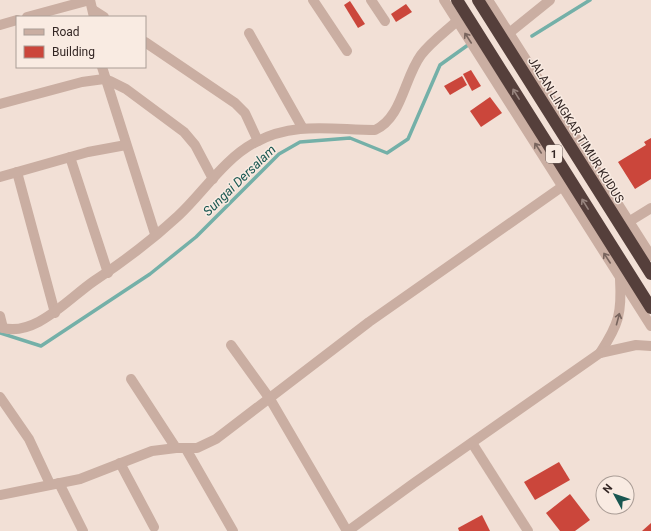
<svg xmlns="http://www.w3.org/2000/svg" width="651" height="531" viewBox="0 0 651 531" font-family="Roboto,sans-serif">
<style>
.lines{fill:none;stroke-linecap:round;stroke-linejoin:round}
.stream{stroke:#74b0a8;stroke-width:3.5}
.building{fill:#cb463b}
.minor{stroke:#caaea2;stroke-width:10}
.highway{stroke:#553f3b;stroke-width:12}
.oneway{stroke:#78645d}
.oneway2{stroke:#97847e}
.labels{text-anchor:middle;stroke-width:3;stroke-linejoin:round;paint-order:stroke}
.shield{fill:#f9ebe2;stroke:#6f625e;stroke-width:1}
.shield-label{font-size:11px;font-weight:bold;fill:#342725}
.street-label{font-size:12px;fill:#342725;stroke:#f9ebe2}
.water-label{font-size:13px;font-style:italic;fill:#195751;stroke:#f9ebe2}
</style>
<rect width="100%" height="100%" fill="#f2e0d6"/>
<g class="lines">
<g class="stream">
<path d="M532,36L590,0"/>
<path d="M0,333L41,346L150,274L196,237L279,154L300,142L350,138L387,153L408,139L440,65L468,45"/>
</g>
</g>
<g class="building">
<path d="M350,1L365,24L358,28L344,5Z"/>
<path d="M406,4L412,12L396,22L391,14Z"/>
<path d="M471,70L481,86L472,91L463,74Z"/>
<path d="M462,76L467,85L450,95L444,86Z"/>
<path d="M490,97L502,113L481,127L470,111Z"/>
<path d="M651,138V179L635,189L618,162L646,145L644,142Z"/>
<path d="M559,462L570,480L535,500L524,482Z"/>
<path d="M570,494L590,520L575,531H560L546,513Z"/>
<path d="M482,515L490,531H459L458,528Z"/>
<path d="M651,523V531H642Z"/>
</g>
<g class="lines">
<g class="minor">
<path d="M90,0L94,17"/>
<path d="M313,0L347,51"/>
<path d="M371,0L385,21"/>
<path d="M444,0L651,326"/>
<path d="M488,0L651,256"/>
<path d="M93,10L104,17"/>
<path d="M27,17L90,0"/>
<path d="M0,25L17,20"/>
<path d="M249,33L302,127"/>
<path d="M509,33L550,0"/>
<path d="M145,42L235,103L245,113L258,141"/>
<path d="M102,67L155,234"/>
<path d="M0,104L82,82L104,79L110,81L126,89L184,132L195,145L213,179"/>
<path d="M70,157L108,273"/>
<path d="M17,172L55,313"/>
<path d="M0,177L88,152L126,145"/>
<path d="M630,221L651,208"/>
<path d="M0,316L3,328"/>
<path d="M0,327C34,339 69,298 94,281C123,262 152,240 178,216C203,193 223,160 254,143C294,121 333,130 375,130C402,118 404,78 421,55C431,42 445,32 457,21"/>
<path d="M231,345L270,399L347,531"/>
<path d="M600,353C619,324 622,313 620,279"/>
<path d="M131,379L176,448"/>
<path d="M0,397L29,439L50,484"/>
<path d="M472,443L528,531"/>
<path d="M186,449L233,531"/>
<path d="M120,463L154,527"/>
<path d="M59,483L83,531"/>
<path d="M0,495L80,479L152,451L176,448H197L216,439L369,322L563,186"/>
<path d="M348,531L414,483L600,353L636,345L651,346"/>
</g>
<g class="highway">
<path d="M457,0L651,308"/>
<path d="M478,0L651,274"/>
</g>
</g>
<defs><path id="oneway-shaft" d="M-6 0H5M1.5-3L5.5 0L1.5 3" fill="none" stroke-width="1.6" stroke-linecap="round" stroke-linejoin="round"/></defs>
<g class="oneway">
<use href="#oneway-shaft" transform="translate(468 38) rotate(-123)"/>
<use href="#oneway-shaft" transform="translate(538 148) rotate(-123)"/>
<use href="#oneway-shaft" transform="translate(607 258) rotate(-123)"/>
<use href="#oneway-shaft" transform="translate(618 319) rotate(-75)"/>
</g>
<g class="oneway2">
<use href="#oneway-shaft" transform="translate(516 94) rotate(-122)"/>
<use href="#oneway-shaft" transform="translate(585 204) rotate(-122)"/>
</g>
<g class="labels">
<rect class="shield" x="546" y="145" width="16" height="18" rx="3"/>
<g class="shield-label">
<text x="554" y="158">1</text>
</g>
<g class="street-label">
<text transform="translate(576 130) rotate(58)" y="4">JALAN LINGKAR TIMUR KUDUS</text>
</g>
<g class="water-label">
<text transform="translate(239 180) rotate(-44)" y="5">Sungai Dersalam</text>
</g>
</g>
<rect x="16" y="16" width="130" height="52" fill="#f9ebe2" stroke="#aa9d96"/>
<rect x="24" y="29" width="20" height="6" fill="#caaea2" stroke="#aa9d96"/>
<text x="52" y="36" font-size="12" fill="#342725">Road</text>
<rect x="24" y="46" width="20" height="12" fill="#cb463b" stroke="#aa9d96"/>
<text x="52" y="56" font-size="12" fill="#342725">Building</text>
<g transform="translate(615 495) rotate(310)"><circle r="19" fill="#f9ebe2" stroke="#aa9d96"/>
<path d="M0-3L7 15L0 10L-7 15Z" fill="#195751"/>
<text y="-6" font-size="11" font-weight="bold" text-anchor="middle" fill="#342725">N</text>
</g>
</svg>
